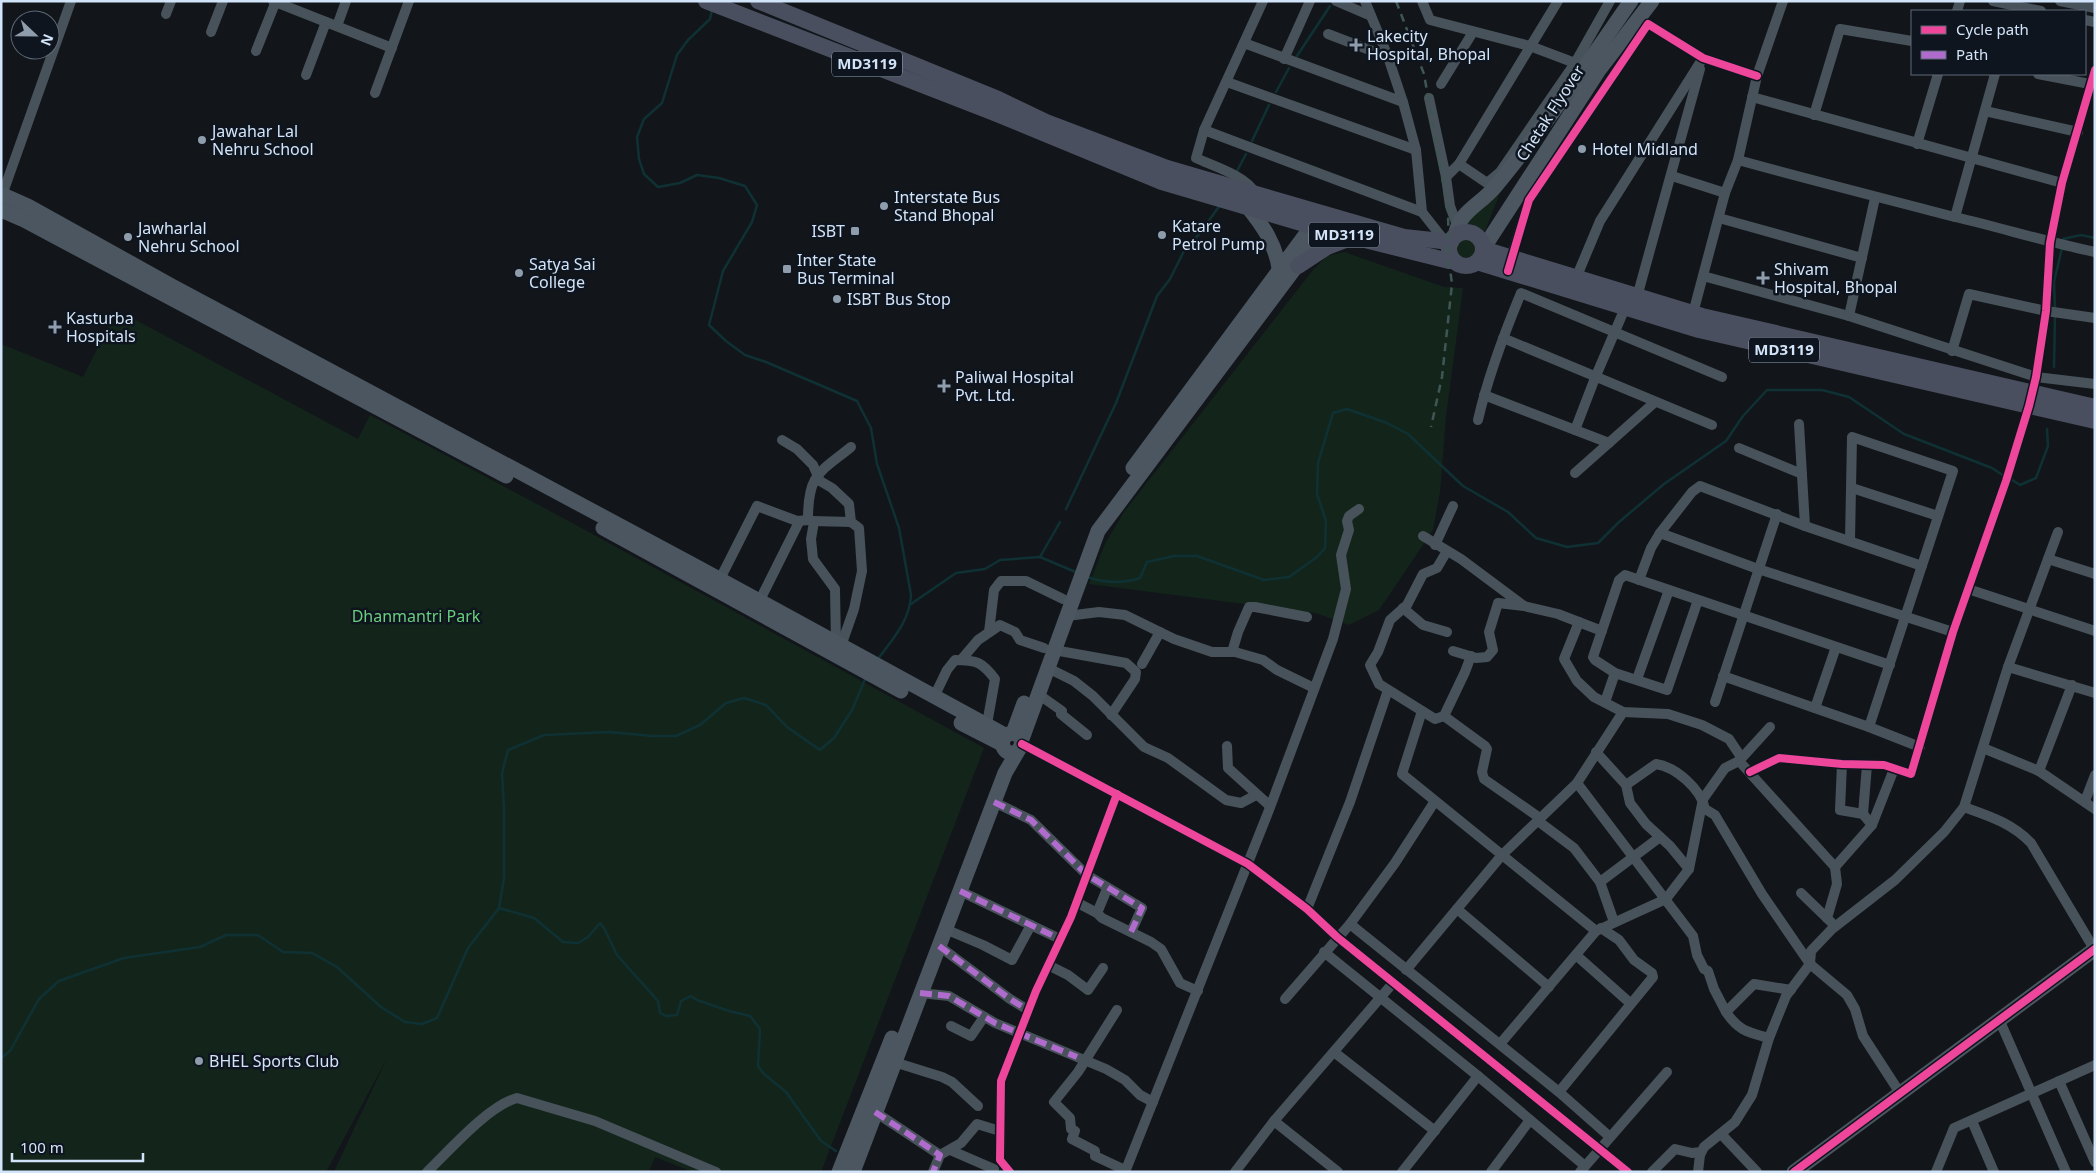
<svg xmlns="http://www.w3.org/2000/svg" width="2096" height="1173" viewBox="0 0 2096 1173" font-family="'Noto Sans',sans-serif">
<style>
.green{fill:#13251b}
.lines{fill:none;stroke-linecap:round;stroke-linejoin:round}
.stream{stroke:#0f3134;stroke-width:2.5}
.street{stroke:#48525a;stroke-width:10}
.secondary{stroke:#4b5660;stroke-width:15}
.primary{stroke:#4a4f5f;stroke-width:16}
.rail{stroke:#3f5754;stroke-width:2.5;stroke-dasharray:8 6;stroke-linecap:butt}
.quiet{stroke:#b06ccc;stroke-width:6;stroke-dasharray:12 6;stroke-linecap:butt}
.cycleway-casing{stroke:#0f151e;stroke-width:11}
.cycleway{stroke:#ed469a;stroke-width:8}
.poi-dot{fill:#8f9cab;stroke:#0f151e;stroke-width:2}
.labels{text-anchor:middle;stroke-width:5;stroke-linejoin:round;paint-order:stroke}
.shield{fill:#0f151e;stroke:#98a6b7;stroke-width:1}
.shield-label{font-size:15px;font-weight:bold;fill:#d2e4f9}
.poi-label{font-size:16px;fill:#d2e4f9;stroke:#0f151e;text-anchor:start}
.street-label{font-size:16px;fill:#d2e4f9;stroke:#0f151e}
.park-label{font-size:16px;fill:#68cf7c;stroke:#0f151e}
</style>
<rect width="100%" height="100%" fill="#12161a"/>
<g class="green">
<path d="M1501,190L1485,231L1472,230L1465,223Z"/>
<circle cx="1465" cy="249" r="10"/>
<path d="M1344,252L1444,287L1463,288L1446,416L1440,492L1433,530L1379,610L1349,625L1316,613L1089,584L1105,544L1124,512L1313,270L1327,256Z"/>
<path d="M117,310L358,439L370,415L563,518L984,748L821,1172H693L655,1157L649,1172H334L387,1058L326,1172H1V344L83,377Z"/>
</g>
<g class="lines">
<g class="stream">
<path d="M712,10L710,19L688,40L677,55L662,103L644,119L637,137L639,159L644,174L658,187L680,183L697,175L719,178L745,186L757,205L752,222L723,271L709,325L726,341L745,355L766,362L857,401L871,428L877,464L899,528L911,595C910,621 892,640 877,660"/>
<path d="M1297,56L1330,6"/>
<path d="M1276,92L1289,68"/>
<path d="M1252,141L1269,105"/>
<path d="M1236,173L1246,154"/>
<path d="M2063,243V239L2081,235L2095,238"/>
<path d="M2055,309L2054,282L2062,248"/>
<path d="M2054,367L2055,315"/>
<path d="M2009,478L2020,485L2036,478L2048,446L2047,429"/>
<path d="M1066,509L1116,403L1157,296L1170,279L1184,251L1200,233L1220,205"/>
<path d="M1040,557L1060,522"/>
<path d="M1087,577C1105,583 1122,584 1140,578L1147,562L1174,556H1197L1264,580L1289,577L1317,557L1325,548L1326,521L1317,494L1318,463L1333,413L1347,409L1387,423L1408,434L1463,486L1508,512L1536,538L1567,547L1598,543L1619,522L1664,484L1726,441L1743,416L1767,390H1822L1849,397L1904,434L1992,468L2004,476"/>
<path d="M911,604L956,573L985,569L1000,560L1040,557L1078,573"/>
<path d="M499,908L534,918L563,942L578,943L588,937L600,923L604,928L617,955L658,1001L660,1013L666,1016L677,1015L681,1001L691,996L697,1000L729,1011L750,1016L760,1029L758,1066L763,1073L786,1092L821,1141L836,1151"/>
<path d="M1,1058L10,1051L39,999L59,981L124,958L200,947L226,935H258L283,952L312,953L337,967L381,1007L405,1022L422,1024L437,1018L468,948L499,908L504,878V808L502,773L508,750L544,735L610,732L652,736H676L700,725L726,703L744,698L766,705L787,727L820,750L834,738L852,710L866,677"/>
</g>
<g class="street">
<path d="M273,1L392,48"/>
<path d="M1336,1L1371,16"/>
<path d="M1365,1L1388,57L1403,102L1416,150L1422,212L1444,240"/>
<path d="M1422,1L1430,20L1530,46L1575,63"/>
<path d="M1993,1L2041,11"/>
<path d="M2060,1L2095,8"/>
<path d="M1957,11L1960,1"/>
<path d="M166,14L171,1"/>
<path d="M2085,20L2095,22"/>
<path d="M337,26L346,1"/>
<path d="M211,32L223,1"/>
<path d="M1328,34L1388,57"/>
<path d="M1244,43L1403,102"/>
<path d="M256,51L276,1"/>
<path d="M1284,59L1310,1"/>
<path d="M2038,74L2095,85"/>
<path d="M306,75L326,22"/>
<path d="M1227,82L1416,150"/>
<path d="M1441,84L1473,32"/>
<path d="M375,93L409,1"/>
<path d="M1752,97L2062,183"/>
<path d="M1429,98L1446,177L1450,206L1457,225"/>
<path d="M1985,111L2078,132"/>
<path d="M1814,115L1840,29L1912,41"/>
<path d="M1204,130L1422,212"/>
<path d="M1917,144L1938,74"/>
<path d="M1738,160C1810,180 1882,198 1955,217C2002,228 2047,242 2095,252"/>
<path d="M1459,164L1487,183L1500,172L1575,63L1610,1"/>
<path d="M1672,176L1725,193"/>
<path d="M1446,177L1459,164L1558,1"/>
<path d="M1255,193C1247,176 1213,166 1196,158L1204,130L1263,1"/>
<path d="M1,198L71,1"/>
<path d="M1955,217L1995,74"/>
<path d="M1719,218L1862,258"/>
<path d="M1510,262L1529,200L1648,24L1703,58L1757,76"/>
<path d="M1703,276L1849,316L2036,377L2095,384"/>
<path d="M1574,283L1600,221L1703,58"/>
<path d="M1637,297L1700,69"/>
<path d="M1849,316L1875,198"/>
<path d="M1692,317L1725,193L1738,160L1757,76L1783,1"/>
<path d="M1503,338L1712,425"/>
<path d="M1952,351L1969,294L2046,311L2095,318"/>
<path d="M1484,395L1609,443"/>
<path d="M1478,420C1488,376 1504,334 1521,293L1722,377"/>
<path d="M1799,424L1805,526"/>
<path d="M1575,430L1595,378L1625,308"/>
<path d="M782,440L797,449L813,465L820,481L832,488L849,504L851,522L859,528L862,571L854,609L841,646"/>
<path d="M1739,448L1802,474"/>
<path d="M1575,473L1655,402"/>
<path d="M1852,488L1938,516"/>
<path d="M813,521L851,522"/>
<path d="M1660,533L1692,492L1700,486L1805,526L1922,566"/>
<path d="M1423,536L1461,559L1524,606L1558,614L1602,631"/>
<path d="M1850,540L1852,437L1953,471L1869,727"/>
<path d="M1435,545L1453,506"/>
<path d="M1447,551L1437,568L1423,574L1407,605L1390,620L1378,652L1370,665L1379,684L1435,719L1444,716L1465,672L1471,656"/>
<path d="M2048,559L2095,574"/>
<path d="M720,579L757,506L797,521L809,520"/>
<path d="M1639,580L1651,548L1660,533L1758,569L1953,632"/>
<path d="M1968,589L2095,631"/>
<path d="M1698,600L1667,690L1615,673L1595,660L1593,657L1619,580L1625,575L1890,665"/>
<path d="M759,602L799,522"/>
<path d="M1403,608L1423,625L1447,632"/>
<path d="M1067,616L1099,612L1125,615L1174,639L1212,652H1235L1263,660L1277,670L1314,688"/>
<path d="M1579,622L1564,659L1577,681L1594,697L1623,712L1668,714L1702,725L1729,739L1741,757"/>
<path d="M989,632L994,590L1001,581H1026L1063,599"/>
<path d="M836,644L835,589L813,559L811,539L814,522L808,519C808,474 819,473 851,447"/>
<path d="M1054,650L1126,663L1136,672L1135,679L1111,715"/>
<path d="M1453,651L1476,658L1487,657L1493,650L1489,632L1498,603L1524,606"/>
<path d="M1232,652L1238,632L1249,607H1255L1307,617"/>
<path d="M961,660L978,640L1000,625L1015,632L1020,640L1044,648"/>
<path d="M1142,664L1160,632"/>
<path d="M2008,667L2095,693"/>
<path d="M1048,668L1074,681L1093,696L1144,747L1168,758L1226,800L1241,803L1256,795"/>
<path d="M1723,676L1869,727L1920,747"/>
<path d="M1637,679L1669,590"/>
<path d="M1038,694L1062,711L1061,714L1087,735"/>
<path d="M934,697L947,670L955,660C977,660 982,662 995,679L987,724"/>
<path d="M1605,702L1615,673"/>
<path d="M1715,702L1777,514"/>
<path d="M1815,708L1836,647"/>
<path d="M1422,711L1402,774L1596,931"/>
<path d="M1623,712L1577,783L1693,936L1697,955L1704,969L1708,971L1714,989L1726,1012"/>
<path d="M1444,716L1485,746L1487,749L1482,772L1484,779L1540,818"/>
<path d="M1022,744L1248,864L1307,909L1337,937L1628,1172"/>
<path d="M1227,746L1228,768L1270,806"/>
<path d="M1983,748L2039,771L2095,809"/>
<path d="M1596,752L1626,785L1630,803L1646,824L1670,846L1689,869"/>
<path d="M1739,761L1770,727"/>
<path d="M1842,764L1840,810L1863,814L1872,825"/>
<path d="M2039,771L2072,685"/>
<path d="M1750,772L1779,758L1842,764L1884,765L1911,774L1953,632L2006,481L2029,406L2036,377L2046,311L2050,243L2062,183L2095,70"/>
<path d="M1626,785L1656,764C1676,767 1701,789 1705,809L1715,815L1762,894L1810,964L1847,995L1855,1009L1863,1036L1900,1093"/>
<path d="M2085,801L2095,775"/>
<path d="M994,802L1031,820L1087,875L1142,908L1131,932"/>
<path d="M1964,807C1989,816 2012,823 2031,843L2094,949"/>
<path d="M1863,814L1867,765"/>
<path d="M1538,821L1574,848L1600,882L1614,922"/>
<path d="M1835,867L1872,825L1894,769"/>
<path d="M1600,882L1660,837"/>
<path d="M960,891L1060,939"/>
<path d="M1801,893L1831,922"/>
<path d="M1076,902L1097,913L1102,918L1151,942L1161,949L1180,983L1198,991"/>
<path d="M1307,909L1350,802L1388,690"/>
<path d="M1457,909L1549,987"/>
<path d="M1097,913L1107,889"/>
<path d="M1350,924L1559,1092L1610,1137"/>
<path d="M945,929L983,945L1012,960L1031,925"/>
<path d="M939,946L1010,999L1028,1010"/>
<path d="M1324,952L1478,1076L1585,1166"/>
<path d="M1576,955L1630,1003"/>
<path d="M1048,965L1068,975L1088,990L1103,968"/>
<path d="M1406,970L1502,855L1577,783"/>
<path d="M920,993L949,996L995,1023L1106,1069L1125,1080L1140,1095L1153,1102"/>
<path d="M1285,999L1350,924L1395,863L1435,801"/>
<path d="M1117,1010L1078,1072L1054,1102L1070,1118L1071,1129L1075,1131L1072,1139L1095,1151V1156L1125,1170"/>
<path d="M1999,1019L2066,1172"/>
<path d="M951,1026L971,1036L984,1017"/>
<path d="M1769,1038C1747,1032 1739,1031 1726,1012L1754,984L1791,990"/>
<path d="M1500,1044L1596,931L1666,899L1689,869L1703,799L1725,768L1739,761L1835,867L1837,884L1827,918"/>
<path d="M1334,1052L1435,1131"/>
<path d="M894,1062L942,1077L952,1082L978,1106"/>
<path d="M2059,1081L2095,1162"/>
<path d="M1559,1092L1653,977L1652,973L1634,960L1619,940L1601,928"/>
<path d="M875,1112L940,1155L933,1172"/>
<path d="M1274,1121L1338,1172"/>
<path d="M1972,1121L1994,1172"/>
<path d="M1723,1133V1136L1757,1172"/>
<path d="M950,1150L994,1169"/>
<path d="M940,1155L961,1143L977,1124L1000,1131"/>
<path d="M427,1172C450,1150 488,1106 517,1098L595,1121L716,1172"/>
<path d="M1010,1172L1000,1160L1001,1081L1036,991L1071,917L1117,794"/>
<path d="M1125,1172L1269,810L1333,639L1346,589L1341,555L1349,530L1347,521L1349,516L1359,509"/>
<path d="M1235,1172L1274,1121L1393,983"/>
<path d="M1402,1172L1478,1076"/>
<path d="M1491,1172L1530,1120"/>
<path d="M1580,1172L1667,1072"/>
<path d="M1652,1172L1675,1149L1692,1153L1701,1152"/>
<path d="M1698,1172L1700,1155L1704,1147L1735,1122L1752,1095L1769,1038L1786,996L1810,964L1811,951L1832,929L1895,880L1944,832L1964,807L2008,667L2058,532"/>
<path d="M1936,1172L1954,1128L2095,1065"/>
</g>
<g class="secondary">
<path d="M1,194L28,206L170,285L699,568L1005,735"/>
<path d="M1247,206C1263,226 1275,243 1279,268"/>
<path d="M1,210L22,219L506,476"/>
<path d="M1455,236C1460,210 1479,206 1495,187C1544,128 1587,64 1631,1"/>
<path d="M1483,249L1599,70L1652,1"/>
<path d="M1133,468L1312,226L1316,216"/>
<path d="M603,528L901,691"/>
<path d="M961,723L1002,744"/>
<path d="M1013,733L1024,703"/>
<path d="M1022,739L1098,531L1331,220"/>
<path d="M839,1172L892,1038"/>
<path d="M853,1172L1005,773L1022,744L1020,736L1013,733L1005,735L1002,744C1004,751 1008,754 1016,753"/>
<path d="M1794,1172L2095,949"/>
</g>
<g class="primary">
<path d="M706,1L992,112L1162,182L1325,230L1449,261L1453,260"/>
<path d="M758,1L998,99L1046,122L1167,168L1404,237L1451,242"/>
<circle cx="1466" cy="249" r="17"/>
<path d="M1483,249L1702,316L2095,407"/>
<path d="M1477,262L1699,330L2095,421"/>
<path d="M1298,266L1327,247L1353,237"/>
</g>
<path class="rail" d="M1396,1L1424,74L1448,211L1449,261L1452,284L1442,377L1431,427"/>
<g class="quiet">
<path d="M994,802L1031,820L1087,875L1142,908L1131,932"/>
<path d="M960,891L1060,939"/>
<path d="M939,946L1010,999L1028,1010"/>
<path d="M920,993L949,996L995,1023L1077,1057"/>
<path d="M875,1112L940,1155L933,1172"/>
</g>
<g class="cycleway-casing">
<g id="cycleway">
<path d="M1508,271L1529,200L1648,24L1703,58L1757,76"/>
<path d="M1022,744L1248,864L1307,909L1337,937L1628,1172"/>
<path d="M1750,772L1779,758L1842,764L1884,765L1911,774L1953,632L2006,481L2029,406L2036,377L2046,311L2050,243L2062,183L2095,70"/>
<path d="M1010,1172L1000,1160L1001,1081L1036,991L1071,917L1117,794"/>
<path d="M1794,1172L2095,949"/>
</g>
</g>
<use href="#cycleway" class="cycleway"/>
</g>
<g class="poi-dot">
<path d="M1353.5 37.5h5v5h5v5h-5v5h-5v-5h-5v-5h5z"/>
<circle cx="202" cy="140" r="5"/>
<circle cx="1582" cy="149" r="5"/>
<circle cx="884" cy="206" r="5"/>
<rect x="850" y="226" width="10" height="10" rx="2.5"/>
<circle cx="1162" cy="235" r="5"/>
<circle cx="128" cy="237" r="5"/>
<rect x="782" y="264" width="10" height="10" rx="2.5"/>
<circle cx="519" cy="273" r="5"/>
<path d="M1760.5 270.5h5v5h5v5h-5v5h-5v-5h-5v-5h5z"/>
<circle cx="837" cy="299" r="5"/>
<path d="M52.5 319.5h5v5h5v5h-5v5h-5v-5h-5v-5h5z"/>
<path d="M941.5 378.5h5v5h5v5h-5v5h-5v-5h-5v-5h5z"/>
<circle cx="199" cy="1061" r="5"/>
</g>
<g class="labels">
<g class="shield">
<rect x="832" y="51.5" width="70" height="25" rx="4"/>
<rect x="1309" y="222.5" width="70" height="25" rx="4"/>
<rect x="1749" y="337.5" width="70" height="25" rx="4"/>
</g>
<g class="shield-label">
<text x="867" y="69">MD3119</text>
<text x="1344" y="240">MD3119</text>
<text x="1784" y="355">MD3119</text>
</g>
<g class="poi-label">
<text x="1367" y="42">Lakecity<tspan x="1367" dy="18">Hospital, Bhopal</tspan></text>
<text x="212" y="137">Jawahar Lal<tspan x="212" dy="18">Nehru School</tspan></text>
<text x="1592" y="155">Hotel Midland</text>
<text x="894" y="203">Interstate Bus<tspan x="894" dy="18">Stand Bhopal</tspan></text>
<text x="1172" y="232">Katare<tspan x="1172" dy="18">Petrol Pump</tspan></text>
<text x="138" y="234">Jawharlal<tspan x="138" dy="18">Nehru School</tspan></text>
<text x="845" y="237" text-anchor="end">ISBT</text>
<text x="797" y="266">Inter State<tspan x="797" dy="18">Bus Terminal</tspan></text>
<text x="529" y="270">Satya Sai<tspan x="529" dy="18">College</tspan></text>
<text x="1774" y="275">Shivam<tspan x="1774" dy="18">Hospital, Bhopal</tspan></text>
<text x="847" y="305">ISBT Bus Stop</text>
<text x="66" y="324">Kasturba<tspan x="66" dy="18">Hospitals</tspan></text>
<text x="955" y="383">Paliwal Hospital<tspan x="955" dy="18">Pvt. Ltd.</tspan></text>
<text x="209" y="1067">BHEL Sports Club</text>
</g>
<g class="street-label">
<text transform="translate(1550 113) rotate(-57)" y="6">Chetak Flyover</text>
</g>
<g class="park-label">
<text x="416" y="622">Dhanmantri Park</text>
</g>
</g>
<rect width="2096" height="1173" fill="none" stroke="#d2e4f9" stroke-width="5"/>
<rect x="1911" y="10" width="175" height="65" fill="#0f151e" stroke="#5d6876"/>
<rect x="1921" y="26" width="25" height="8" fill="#ed469a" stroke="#5d6876"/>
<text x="1956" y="35" font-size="15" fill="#d2e4f9">Cycle path</text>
<rect x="1921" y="51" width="25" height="8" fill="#b06ccc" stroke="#5d6876"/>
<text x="1956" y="60" font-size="15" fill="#d2e4f9">Path</text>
<g transform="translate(35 35) rotate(112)"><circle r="24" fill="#0f151e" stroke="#5d6876"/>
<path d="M0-4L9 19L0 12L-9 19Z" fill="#8f9cab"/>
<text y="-8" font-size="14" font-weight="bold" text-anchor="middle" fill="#d2e4f9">N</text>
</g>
<path d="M12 1153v8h131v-8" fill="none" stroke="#d2e4f9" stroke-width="2.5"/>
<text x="20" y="1153" font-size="15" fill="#d2e4f9" stroke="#0f151e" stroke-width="4" paint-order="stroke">100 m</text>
</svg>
